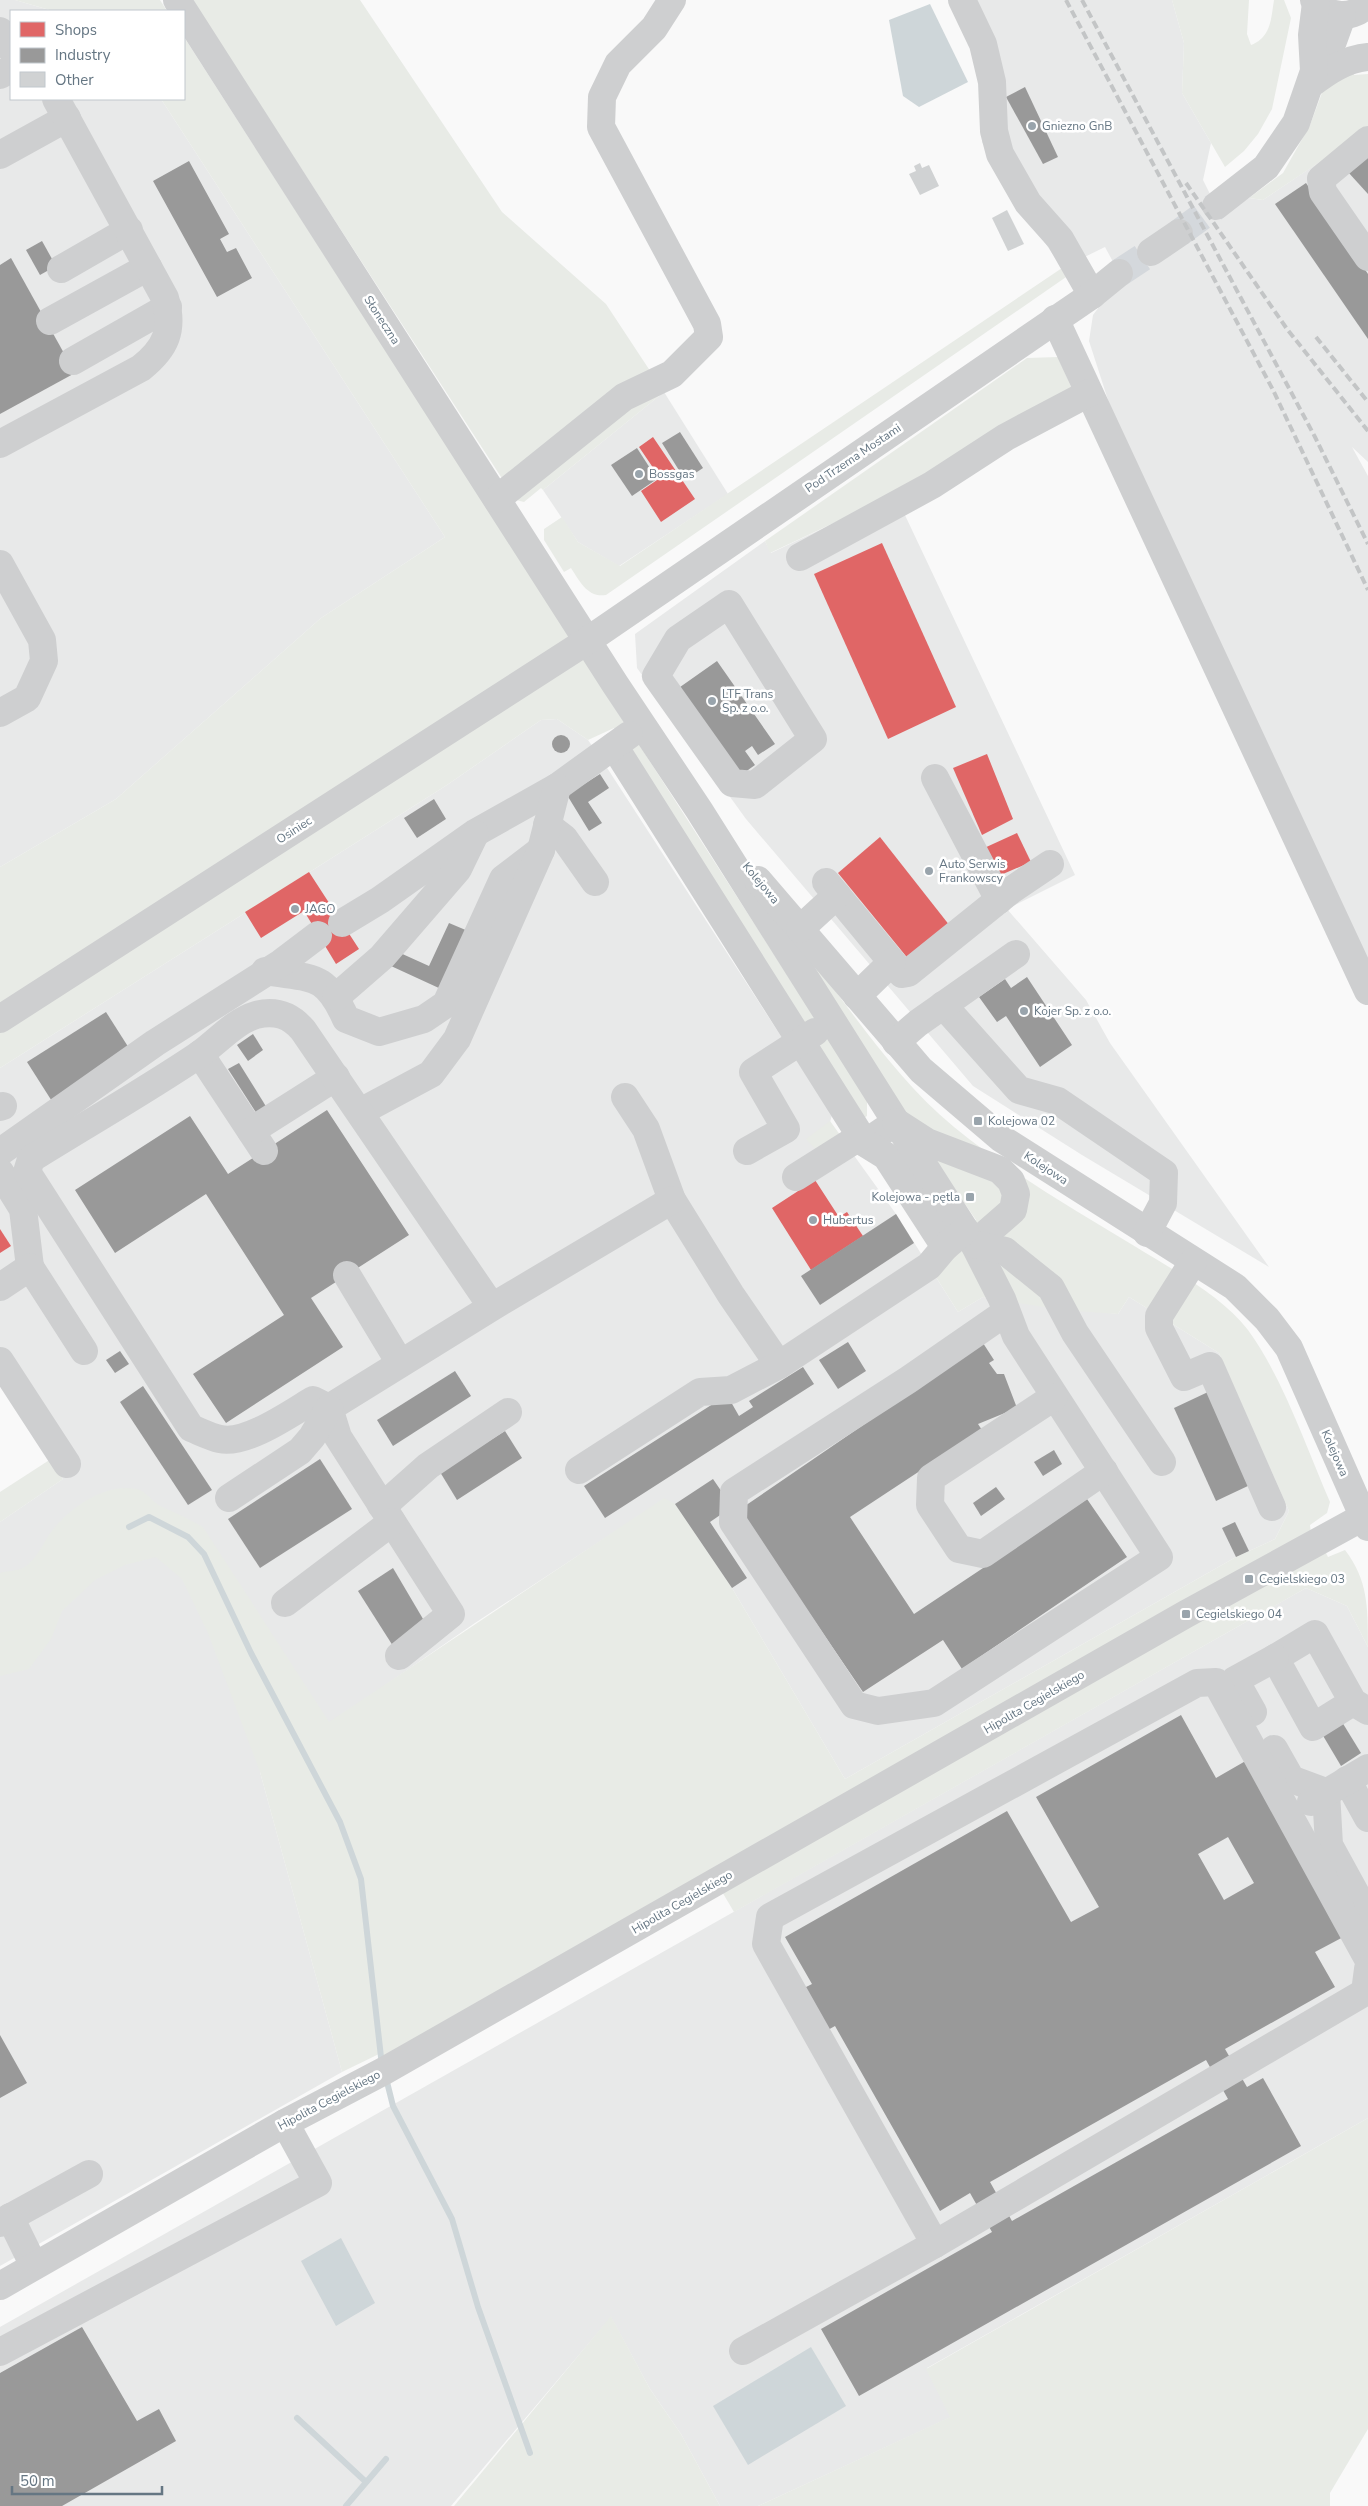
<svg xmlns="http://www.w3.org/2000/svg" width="1368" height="2506" viewBox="0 0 1368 2506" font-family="'Nunito Sans',sans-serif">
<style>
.built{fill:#e8e9e9}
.green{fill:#e8ebe6}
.water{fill:#ced6d9}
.shops{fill:#e06666}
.industry{fill:#999;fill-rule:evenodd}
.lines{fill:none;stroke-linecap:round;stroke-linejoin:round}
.stream{stroke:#ced6d9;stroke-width:6}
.building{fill:#d0d2d3}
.minor-tunnel{stroke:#d4d8dc;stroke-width:28;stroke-dasharray:28 14;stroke-linecap:butt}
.minor{stroke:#cecfd0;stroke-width:28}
.rail{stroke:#c3c5c6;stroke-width:4;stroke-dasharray:8 4;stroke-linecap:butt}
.poi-dot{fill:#99a4ac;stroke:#fff;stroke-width:2}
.labels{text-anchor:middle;stroke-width:5;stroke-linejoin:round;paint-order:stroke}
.poi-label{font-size:12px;fill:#657683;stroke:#fff;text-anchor:start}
.street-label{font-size:12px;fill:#657683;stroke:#fff}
</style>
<rect width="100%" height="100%" fill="#f9f9f9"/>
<g class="built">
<path d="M0,0H15L53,11H11V99H161L445,537L321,618L116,799L0,867Z"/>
<path d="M953,0H1172L1184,43L1182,93L1211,143L1203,180L1221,216L1249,198L1263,200L1334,152L1368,154V462L1352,447L1368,476V993L1109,403L1089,341L1093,315L1105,299L1125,284L1105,247L1062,268L1003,180L982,142L987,91Z"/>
<path d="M664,392L728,494L619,566L578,542L543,490Z"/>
<path d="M895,494L1075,875L1007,909L1086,1000L1110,1043L1269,1267L1082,1155L973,1086L746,819L637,668L635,634L765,541L771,553Z"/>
<path d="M557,719L588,740L600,757L832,1115L830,1122L896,1214L958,1312L983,1297L1118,1314L1129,1297L1219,1353L1289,1511L1275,1539L1236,1557L845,1779L732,1588L605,1538L475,1623L260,1772L342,2072L0,2266V1522L63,1479L0,1381V1068L447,785L541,720Z"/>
<path d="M1306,1588L1347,1606L1368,1647V2118L927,2368L951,2417L758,2506H720L681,2434L650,2389L611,2317L451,2506H0V2327Z"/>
</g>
<g class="green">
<path d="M15,0H160L167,11H53Z"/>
<path d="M192,0H360L502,212L606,304L664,392L543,490L541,488L524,502L516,500Z"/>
<path d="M1172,0H1249L1247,34L1251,45C1271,37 1271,19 1274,0H1284L1291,18L1272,109L1258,134L1244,151L1225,167L1182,93L1184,43Z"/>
<path d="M184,37L867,1099V1116L861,1120L614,728L588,740L557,719L541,720L447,785L0,1068V867L116,799L321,618L445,537L161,99H184Z"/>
<path d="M1353,69L1354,75L1368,74V126L1339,149L1263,200L1249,198L1283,173L1310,125L1323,90Z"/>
<path d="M1062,268L1069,275L606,595C588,598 580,582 571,568L564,572L544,540V529L562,517L578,542L620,566Z"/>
<path d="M1058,357L1073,391L895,494L770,553L765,541L1027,358Z"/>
<path d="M801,954L808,955C854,1014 896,1079 954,1127C1009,1172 1075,1210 1136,1247C1172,1269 1222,1296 1248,1330C1282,1376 1307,1449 1330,1502L1327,1513L1310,1525L1311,1533L381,2063L379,2054L342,2072L260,1772L208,1633L182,1579L156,1557L125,1565L95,1580L62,1611L51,1639L29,1669L0,1676V1573C7,1571 17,1571 23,1568C35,1561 42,1546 49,1535C66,1510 104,1482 137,1489C146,1491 153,1503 162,1507C176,1513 189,1519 203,1527L329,1722L664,1498L675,1504L732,1588L845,1779L1236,1557L1275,1539L1289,1511L1219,1353L1129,1297L1118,1314L1062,1310L983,1297L958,1312L929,1266L976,1220L901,1110Z"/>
<path d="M830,1121L843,1139L820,1154L806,1139Z"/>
<path d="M51,1459L63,1479L0,1522V1492Z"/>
<path d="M1324,1549L1328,1557L1345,1550C1368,1580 1368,1607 1368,1647L1347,1606L1306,1588L734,1912L721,1890Z"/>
<path d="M1368,2118V2429L1330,2493V2506H758L950,2417L926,2369Z"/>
<path d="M611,2316L650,2389L681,2434L720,2506H454Z"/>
</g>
<g class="water">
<path d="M930,4L968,82L919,107L903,96L889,20Z"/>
<path d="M341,2238L375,2303L336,2326L301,2261Z"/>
<path d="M811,2347L846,2406L748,2465L713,2406Z"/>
</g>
<g class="shops">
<path d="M653,437L695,499L661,522L641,491L660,478L639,447Z"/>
<path d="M882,543L956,707L888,739L814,574Z"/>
<path d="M987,754L1013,819L982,835L953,768Z"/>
<path d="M1017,833L1031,862L996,877L982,849Z"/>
<path d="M880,837L950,926L910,961L838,873Z"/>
<path d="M309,872L359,949L336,964L304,911L261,938L245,912Z"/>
<path d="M815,1180L839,1217L847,1212L863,1236L811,1270L772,1208Z"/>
<path d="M0,1229L11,1246L0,1253Z"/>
</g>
<g class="industry">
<path d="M1025,87L1058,157L1043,164L1006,97Z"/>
<path d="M1368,154V194L1348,172Z"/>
<path d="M189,161L229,234L220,239L227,252L236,248L252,278L217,297L153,181Z"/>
<path d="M1306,183L1368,274V339L1275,204Z"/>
<path d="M42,241L56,266L40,275L26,250Z"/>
<path d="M11,258L75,373L0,414V265Z"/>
<path d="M680,432L703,468L685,480L662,443Z"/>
<path d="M637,448L657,479L632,496L611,465Z"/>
<path d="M717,661L775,744L758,755L752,746L745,751L755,765L741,775L673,692Z"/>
<circle cx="561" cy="744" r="9"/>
<path d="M600,774L609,788L588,802L602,823L589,831L567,795Z"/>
<path d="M434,799L446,819L417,838L404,818Z"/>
<path d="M449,923L468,931L441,989L391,966L398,952L429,966Z"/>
<path d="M1027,977L1072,1045L1040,1067L1006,1016L997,1022L979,997L1005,979L1011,988Z"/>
<path d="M106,1012L134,1056L55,1106L27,1062Z"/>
<path d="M253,1034L263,1050L248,1061L237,1045Z"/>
<path d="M239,1063L267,1108L257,1114L228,1069Z"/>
<path d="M327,1110L409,1235L311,1298L343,1347L226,1423L193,1374L284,1315L206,1194L115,1253L75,1190L190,1116L228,1174Z"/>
<path d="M896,1214L914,1243L820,1305L801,1276Z"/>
<path d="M848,1342L866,1371L838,1389L819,1360Z"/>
<path d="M983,1343L994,1360L989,1363L997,1374H1004L1017,1408L978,1424L982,1430L850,1517L914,1614L1087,1499L1127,1557L962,1669L943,1640L863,1692L739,1510Z"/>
<path d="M120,1351L129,1364L115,1373L106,1360Z"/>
<path d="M803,1367L814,1384L605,1518L584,1486L727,1395L739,1416L753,1407L749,1401Z"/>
<path d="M455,1371L471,1396L393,1446L377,1420Z"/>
<path d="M143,1386L212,1490L188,1505L120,1402Z"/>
<path d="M1208,1392L1250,1485L1216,1501L1174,1408Z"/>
<path d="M505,1431L522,1458L457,1500L440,1472Z"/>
<path d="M1054,1450L1062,1464L1043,1476L1034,1462Z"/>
<path d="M320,1459L352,1509L260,1568L228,1519Z"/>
<path d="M713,1479L726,1498V1511L710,1522L747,1578L732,1588L675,1504Z"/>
<path d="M996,1487L1005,1499L981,1516L973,1503Z"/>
<path d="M1235,1522L1249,1551L1236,1557L1222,1528Z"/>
<path d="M393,1568L426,1624L393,1646L358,1591Z"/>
<path d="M1181,1715L1216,1778L1249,1759L1347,1935L1315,1952L1335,1987L1225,2049L1247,2087L1263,2078L1301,2146L859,2396L821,2329L992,2232L970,2193L940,2211L835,2026L826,2031L802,1989L812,1984L785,1937L1007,1811L1071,1922L1099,1907L1036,1797ZM1228,1837L1254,1883L1224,1900L1198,1854ZM1206,2060L1228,2099L1012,2221L990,2182Z"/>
<path d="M1342,1722L1361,1753L1341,1766L1322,1734Z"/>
<path d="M0,2035L27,2083L0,2098Z"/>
<path d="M82,2327L137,2421L159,2409L176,2441L62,2506H0V2373Z"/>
</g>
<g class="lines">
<g class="stream">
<path d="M129,1527L149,1517L188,1537L204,1554L251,1653L340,1822L361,1879L382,2066"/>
<path d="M386,2078L393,2106L452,2219L478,2307L530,2453"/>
<path d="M297,2418L366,2482"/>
<path d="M346,2506L386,2459"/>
</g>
</g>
<g class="building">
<path d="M920,163L922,168L929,165L939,186L920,195L909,174L916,171L914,166Z"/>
<path d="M1007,210L1024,244L1008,251L992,218Z"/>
</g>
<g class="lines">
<g class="minor-tunnel">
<path d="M1179,233L1216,206"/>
<path d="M1119,273L1151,252"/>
</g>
<g class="minor">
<path d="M177,0L615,684L699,810L896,1122L865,1143L614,746"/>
<path d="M962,0L983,44L992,82L994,131L1000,154L1028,203L1060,239L1092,295"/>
<path d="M1314,0C1326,18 1355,21 1368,2"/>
<path d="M0,31L11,49"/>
<path d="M1314,71L1333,41L1342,16"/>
<path d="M0,75L11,69"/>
<path d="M1311,84C1328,71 1346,59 1368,57"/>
<path d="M1368,140L1321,179L1323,192L1368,257"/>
<path d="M0,155L67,118"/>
<path d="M1216,206L1266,167L1296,123L1314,71L1312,35L1316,3"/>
<path d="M1151,252L1179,233"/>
<path d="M61,269L129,230"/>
<path d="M1055,319L1368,991"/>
<path d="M50,321L148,267"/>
<path d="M73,361L168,307"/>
<path d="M0,444L141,368C166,348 174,330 165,298L56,99"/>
<path d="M497,499L624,397L672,374L709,337L707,324L601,127L602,97L618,64L654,28L672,0"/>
<path d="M800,557L932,485L1006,437L1089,393"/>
<path d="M0,564L42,640L44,661L27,698L0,713"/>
<path d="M729,604L813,739L755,785L732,783L656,676L678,639Z"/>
<path d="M935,778L999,900"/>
<path d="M547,825L564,838L595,882"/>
<path d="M758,880L921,1070L1002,1139L1235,1287L1267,1319L1289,1348L1368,1527"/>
<path d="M826,882L902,974L908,973L1010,891L1050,864"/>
<path d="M342,923L380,900L475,833L557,787L629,735"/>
<path d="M800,929L837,895"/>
<path d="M265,971C312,979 325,972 346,1019L379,1032L424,1019L446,1004L503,879L541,850"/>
<path d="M857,996L892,962"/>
<path d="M336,997L382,957L458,869L475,834"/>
<path d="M943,1005L1019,1090L1058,1101L1164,1173L1163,1203L1147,1233"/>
<path d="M0,1019L587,641L1092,295L1119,273"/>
<path d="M896,1042L918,1023L1016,954"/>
<path d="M200,1054L264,1151"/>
<path d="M625,1097L646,1129L672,1200L731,1295L779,1365"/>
<path d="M0,1107L3,1106"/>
<path d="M360,1112L431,1074L457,1039L541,850L557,787"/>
<path d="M251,1131L336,1077"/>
<path d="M865,1143L886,1156L945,1247"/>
<path d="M747,1151L786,1129L753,1072L815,1032"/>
<path d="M0,1152L155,1043L281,963L318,935"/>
<path d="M0,1172L23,1209L30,1267L0,1287"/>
<path d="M796,1177L861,1136"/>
<path d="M974,1244L1013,1210L1016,1194L1011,1181L1000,1170L927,1142L896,1122L974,1244L1002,1299L1016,1336L1159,1557L934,1703L878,1711L854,1705L733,1522L734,1492L908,1380L1005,1313"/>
<path d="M974,1244L1005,1251L1051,1288L1075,1333L1162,1462"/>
<path d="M1193,1262L1159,1316V1328L1184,1377L1210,1366L1272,1507"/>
<path d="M30,1267L84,1351"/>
<path d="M347,1275L400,1363"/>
<path d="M492,1307L303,1030C290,1015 275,1010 256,1015C235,1021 217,1042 200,1054C145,1091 87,1124 31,1159L27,1172L191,1428C201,1432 211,1437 220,1439C246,1445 291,1413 313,1400L329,1408L492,1307L672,1200"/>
<path d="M0,1361L67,1464"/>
<path d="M1054,1397L931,1478L930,1505L959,1549L983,1554L1104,1471"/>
<path d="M329,1408L338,1437L451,1614L399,1656"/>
<path d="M579,1470L700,1392L731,1390L779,1365L929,1266L945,1247L965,1230"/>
<path d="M229,1498L300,1451L312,1437L329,1408"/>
<path d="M381,1505L392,1498L428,1466L508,1412"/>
<path d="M285,1603L392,1522"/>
<path d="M1353,1702L1313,1727L1275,1658L1315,1634L1353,1702L1368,1711"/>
<path d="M1253,1712L1235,1680L1275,1658"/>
<path d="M1274,1749L1291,1779L1326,1792L1329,1845L1368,1916"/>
<path d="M1347,1780L1368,1818"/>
<path d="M1311,1802L1368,1768"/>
<path d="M10,2217L34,2266"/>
<path d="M0,2223L89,2174"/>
<path d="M935,2244L766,1944L770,1917L1197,1683L1216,1682L1368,1959"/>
<path d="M0,2286L285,2123L384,2071L1186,1614L1363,1517"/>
<path d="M743,2351L935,2244L1365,1992L1368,1969"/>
<path d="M0,2352L318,2183L285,2123"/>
</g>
<g class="rail">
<path d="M1066,0L1273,390L1368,590"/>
<path d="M1082,0L1315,437L1368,544"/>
<path d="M1186,183L1287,329L1368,431"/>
<path d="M1316,337L1368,402"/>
</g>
</g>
<g class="poi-dot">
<circle cx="1032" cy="126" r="5"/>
<circle cx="639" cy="474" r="5"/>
<circle cx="712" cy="701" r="5"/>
<circle cx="929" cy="871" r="5"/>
<circle cx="295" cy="909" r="5"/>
<circle cx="1024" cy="1011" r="5"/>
<rect x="973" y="1116" width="10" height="10" rx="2.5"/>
<rect x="965" y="1192" width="10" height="10" rx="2.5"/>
<circle cx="813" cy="1220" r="5"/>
<rect x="1244" y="1574" width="10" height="10" rx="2.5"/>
<rect x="1181" y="1609" width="10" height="10" rx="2.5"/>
</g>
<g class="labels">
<g class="poi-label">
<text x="1042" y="130">Gniezno GnB</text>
<text x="649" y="478">Bossgas</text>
<text x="722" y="698">LTF Trans<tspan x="722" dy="14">Sp. z o.o.</tspan></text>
<text x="939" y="868">Auto Serwis<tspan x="939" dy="14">Frankowscy</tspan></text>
<text x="305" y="913">JAGO</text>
<text x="1034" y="1015">Kojer Sp. z o.o.</text>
<text x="988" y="1125">Kolejowa 02</text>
<text x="960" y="1201" text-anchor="end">Kolejowa - pętla</text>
<text x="823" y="1224">Hubertus</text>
<text x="1259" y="1583">Cegielskiego 03</text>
<text x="1196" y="1618">Cegielskiego 04</text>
</g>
<g class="street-label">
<text transform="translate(382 320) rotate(57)" y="4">Słoneczna</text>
<text transform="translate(853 458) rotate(-34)" y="4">Pod Trzema Mostami</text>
<text transform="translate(294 830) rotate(-33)" y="4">Osiniec</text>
<text transform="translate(761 883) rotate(50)" y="4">Kolejowa</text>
<text transform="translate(1046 1168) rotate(33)" y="4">Kolejowa</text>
<text transform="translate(1335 1453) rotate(66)" y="4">Kolejowa</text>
<text transform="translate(1034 1702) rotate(-30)" y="4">Hipolita Cegielskiego</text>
<text transform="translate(682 1902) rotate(-30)" y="4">Hipolita Cegielskiego</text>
<text transform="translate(329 2100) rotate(-28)" y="4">Hipolita Cegielskiego</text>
</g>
</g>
<rect x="10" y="10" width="175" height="90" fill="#ffffff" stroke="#c1c8cd"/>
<rect x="20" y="22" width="25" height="15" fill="#e06666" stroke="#c1c8cd"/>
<text x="55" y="35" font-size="15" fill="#657683">Shops</text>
<rect x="20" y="48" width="25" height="15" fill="#999999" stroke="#c1c8cd"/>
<text x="55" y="60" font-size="15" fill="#657683">Industry</text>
<rect x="20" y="72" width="25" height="15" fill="#d0d2d3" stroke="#c1c8cd"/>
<text x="55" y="85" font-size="15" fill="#657683">Other</text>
<path d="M12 2486v8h150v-8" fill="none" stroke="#657683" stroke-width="2.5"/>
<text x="20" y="2486" font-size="15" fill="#657683" stroke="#ffffff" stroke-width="4" paint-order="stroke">50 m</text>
</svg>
